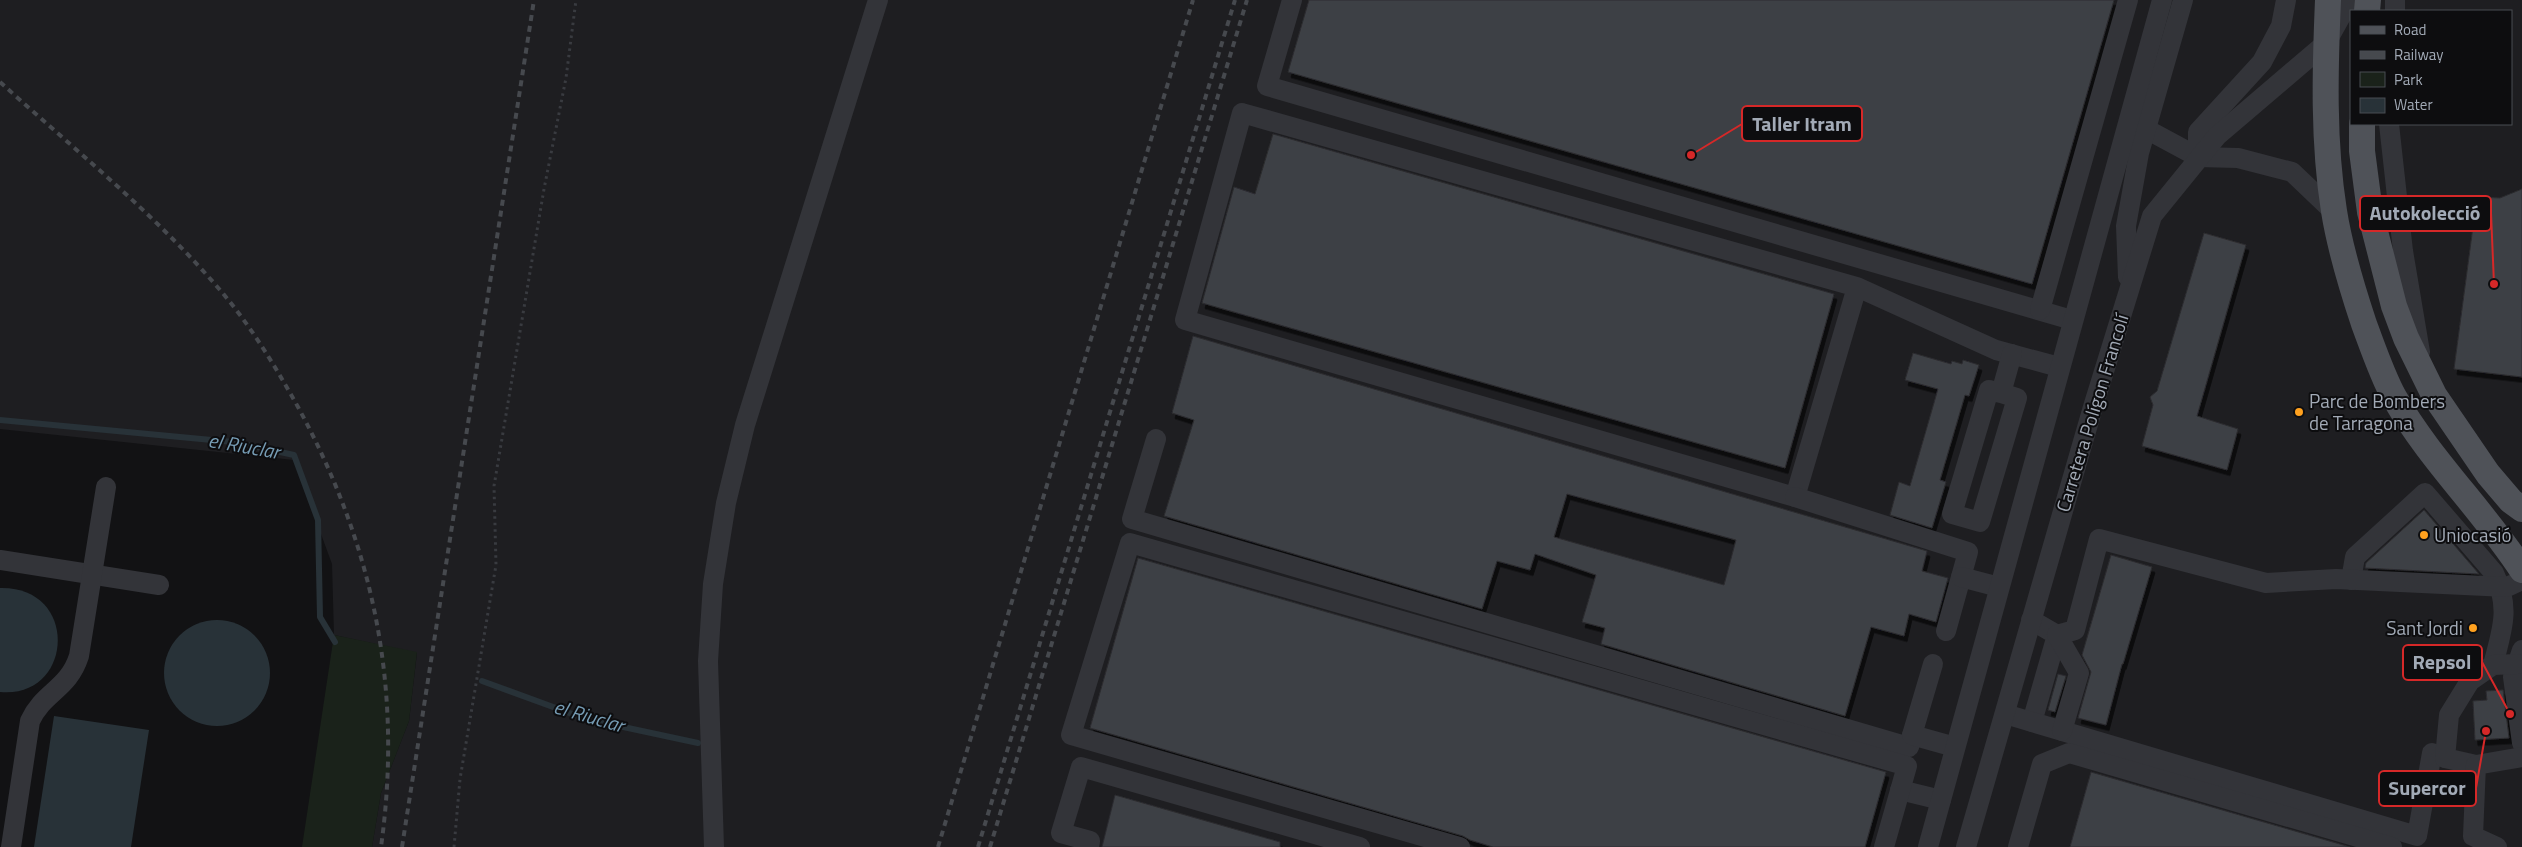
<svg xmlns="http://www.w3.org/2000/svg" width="2522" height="847" viewBox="0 0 2522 847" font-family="'Titillium Web',sans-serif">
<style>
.built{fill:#1e1e21;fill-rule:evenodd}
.green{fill:#1a221a}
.water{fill:#283238}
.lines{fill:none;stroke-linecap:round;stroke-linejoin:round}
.stream{stroke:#283238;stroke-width:6}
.building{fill:#3e4044;stroke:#2c2c30;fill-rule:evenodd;filter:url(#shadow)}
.path{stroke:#393b40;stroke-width:3;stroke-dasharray:2.5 4;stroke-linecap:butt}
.minor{stroke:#333439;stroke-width:20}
.major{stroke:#4f5258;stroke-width:26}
.rail{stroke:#46494e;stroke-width:4;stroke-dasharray:6 5;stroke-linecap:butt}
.poi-dot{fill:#ffa11f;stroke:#0d0d0f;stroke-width:2}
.labels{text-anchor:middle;stroke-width:4;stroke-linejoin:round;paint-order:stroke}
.poi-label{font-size:19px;fill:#a2aab6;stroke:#0d0d0f;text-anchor:start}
.street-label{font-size:19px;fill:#a2aab6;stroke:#0d0d0f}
.water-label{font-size:20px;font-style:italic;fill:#769cb4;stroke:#0d0d0f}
.leader{fill:none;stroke:#d62828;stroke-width:2}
.callout-dot{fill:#d62828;stroke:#0d0d0f;stroke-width:2}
.callout{fill:#0d0d0f;stroke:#d62828;stroke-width:2}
.callout-label{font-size:20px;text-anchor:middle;font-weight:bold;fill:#a2aab6}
</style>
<defs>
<filter id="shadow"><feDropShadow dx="3" dy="5.5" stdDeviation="0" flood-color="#0009"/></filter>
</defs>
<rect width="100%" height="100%" fill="#121214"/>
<path class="built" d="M0,0H2522V847H372L381,793L409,721L417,653L334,635L332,564L294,460L0,429ZM2351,11H2511V124H2351Z"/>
<path class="green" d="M334,635L417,652L409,721L381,793L372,847H302Z"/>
<g class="water">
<path d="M0,588C80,586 74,699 0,692Z"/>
<circle cx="217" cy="673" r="53"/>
<path d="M54,716L149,730L131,847H34Z"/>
</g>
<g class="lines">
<g class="stream">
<path d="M0,420L233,442L294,455L318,520L320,617L335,642"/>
<path d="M482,681L586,719L698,743"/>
</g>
</g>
<g class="building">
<path d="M1309,0H2114L2032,284L1288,72Z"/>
<path d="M1273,134L1834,294L1785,468L1202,303L1234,187L1255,194Z"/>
<path d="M2522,189V377L2454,369L2477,197L2500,198Z"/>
<path d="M2204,233L2246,245L2197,416L2238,429L2227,470L2142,446L2153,405L2150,397L2157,391Z"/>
<path d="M1193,336L1927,551L1922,571L1948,578L1936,622L1909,614L1904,636L1871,627L1845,716L1601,644L1605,628L1582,622L1596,575L1535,554L1530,570L1497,561L1482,609L1164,516L1194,420L1172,413ZM1567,494L1736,540L1724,585L1554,537Z"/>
<path d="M1913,353L1951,364L1952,361L1962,364L1963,360L1979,365L1969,396L1965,395L1940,480L1946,482L1932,528L1890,515L1899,482L1910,486L1938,389L1905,380Z"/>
<path d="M2424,510L2479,574L2365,568L2366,563Z"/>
<path d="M2111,555L2152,567L2123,664H2122L2106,725L2078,718L2091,672L2082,655Z"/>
<path d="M1138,558L1886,772L1865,847H1493L1470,840L1463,836L1090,728Z"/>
<path d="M2058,674L2066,676L2055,712L2048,710Z"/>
<path d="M2503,690L2509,738L2475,740L2473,701L2487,700L2486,691Z"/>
<path d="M2091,772L2350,847H2070Z"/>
<path d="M1115,795L1280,842V847H1102Z"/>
</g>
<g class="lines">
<path class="path" d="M454,847L460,779L496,565L494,486L544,189L566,78L576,0"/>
<g class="minor">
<path d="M1292,0L1267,86L2072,320"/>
<path d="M2395,11V0"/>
<path d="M2138,119L2146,129L2198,157L2238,158L2292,172L2334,212"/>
<path d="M2389,124L2403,251L2420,352"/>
<path d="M2198,157V132L2262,62L2281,26L2286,0"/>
<path d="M2128,277L2126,226L2139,153L2183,0"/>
<path d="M1857,287L1795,497L1185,320L1242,113L1857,287L1996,350L2059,367"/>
<path d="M2040,310L2128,0"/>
<path d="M2001,393L1989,390L1952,514L1980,522L2017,398L2001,393L2012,354"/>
<path d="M1156,439L1132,519L1909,747L1912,735"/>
<path d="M1795,497L1968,552L1946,631"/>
<path d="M0,560L159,585"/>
<path d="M1961,577L1999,587"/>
<path d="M2351,580L2355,557L2425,493L2494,573C2511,608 2502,630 2493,665"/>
<path d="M2031,620L2057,635L2032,722"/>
<path d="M2522,650L2513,677L2522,743"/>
<path d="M1933,664L1912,735L1955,747"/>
<path d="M2005,714L2417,836L2432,753L2445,758"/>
<path d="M2062,731L2079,673L2057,635L2075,630L2099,539L2266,583L2336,579L2507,587L2522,580"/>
<path d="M2476,765L2445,758L2449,715L2470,681L2493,665L2517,664"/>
<path d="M1900,790L1941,800"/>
<path d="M11,847L30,721C44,691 68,690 79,656L106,487"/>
<path d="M714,847L708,661L713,584L726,503L745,425L878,0"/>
<path d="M1089,847L1090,841L1061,833L1081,767L1360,847"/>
<path d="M1460,847L1071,735L1130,543L1907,766L1884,847"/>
<path d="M1928,847L2162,0"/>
<path d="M1966,847L2093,407L2152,216L2217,136L2326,43L2350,0"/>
<path d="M2018,847L2042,764L2069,753L2392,847"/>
<path d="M2497,847L2473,836L2476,765L2522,757"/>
</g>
<g class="major">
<path d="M2328,0C2325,70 2323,142 2334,211C2340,249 2352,288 2364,324C2373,348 2382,375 2394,397C2430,460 2483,510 2522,570"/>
<path d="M2367,11L2368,0"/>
<path d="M2362,124V151L2370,212L2394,306L2406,338L2434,395L2488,474L2511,501L2522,509"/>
</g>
<g class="rail">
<path d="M0,82C75,150 155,214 220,290C251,326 275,366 298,407C374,547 403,689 381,847"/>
<path d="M402,847L534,0"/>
<path d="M938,847L1193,0"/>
<path d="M978,847L1235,0"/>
<path d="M990,847L1247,0"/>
</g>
</g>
<g class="poi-dot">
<circle cx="2299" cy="412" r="5"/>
<circle cx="2424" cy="535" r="5"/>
<circle cx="2473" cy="628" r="5"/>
</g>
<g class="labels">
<g class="poi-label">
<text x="2309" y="408">Parc de Bombers<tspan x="2309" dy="22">de Tarragona</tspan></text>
<text x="2434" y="542">Uniocasió</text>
<text x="2463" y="635" text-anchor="end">Sant Jordi</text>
</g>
<g class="street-label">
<text transform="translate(2092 413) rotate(-73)" y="7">Carretera Polígon Francolí</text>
</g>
<g class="water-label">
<text transform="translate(244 446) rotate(10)" y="7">el Riuclar</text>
<text transform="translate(589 716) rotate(16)" y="7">el Riuclar</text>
</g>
</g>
<path class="leader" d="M1691 155L1742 124M2494 284L2491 213M2510 714L2482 662M2486 731L2476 788"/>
<g class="callout-dot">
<circle cx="1691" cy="155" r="5"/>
<circle cx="2494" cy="284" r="5"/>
<circle cx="2510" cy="714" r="5"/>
<circle cx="2486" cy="731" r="5"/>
</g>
<g class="callout">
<rect x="1742" y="106" width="120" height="35" rx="5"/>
<rect x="2360" y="196" width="131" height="35" rx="5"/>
<rect x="2403" y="645" width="79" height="35" rx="5"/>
<rect x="2379" y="771" width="97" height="35" rx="5"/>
</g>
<g class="callout-label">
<text x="1802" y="131">Taller Itram</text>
<text x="2425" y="220">Autokolecció</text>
<text x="2442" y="669">Repsol</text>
<text x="2427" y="795">Supercor</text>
</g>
<rect x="2350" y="10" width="162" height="115" fill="#0d0d0f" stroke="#494c52"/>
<rect x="2360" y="26" width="25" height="8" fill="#4f5258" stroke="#494c52"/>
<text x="2394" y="35" font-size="15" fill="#a2aab6">Road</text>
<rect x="2360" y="51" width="25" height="8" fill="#46494e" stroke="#494c52"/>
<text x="2394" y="60" font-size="15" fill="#a2aab6">Railway</text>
<rect x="2360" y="72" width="25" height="15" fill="#1a221a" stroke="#494c52"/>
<text x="2394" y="85" font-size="15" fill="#a2aab6">Park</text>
<rect x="2360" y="98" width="25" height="15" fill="#283238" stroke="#494c52"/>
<text x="2394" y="110" font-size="15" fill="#a2aab6">Water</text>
</svg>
